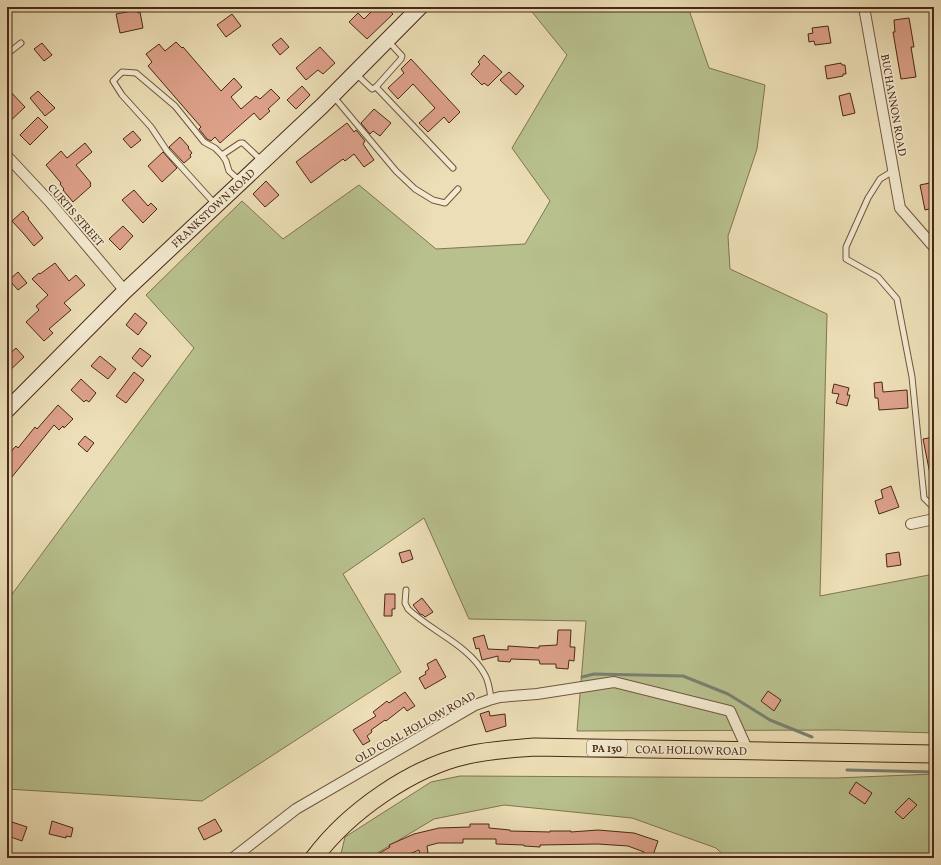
<svg xmlns="http://www.w3.org/2000/svg" width="941" height="865" viewBox="0 0 941 865" font-family="Vollkorn,serif">
<style>
.green{fill:#b8c18e;stroke:#807452}
.lines{fill:none;stroke-linecap:round;stroke-linejoin:round}
.stream{stroke:#798172;stroke-width:3}
.building{fill:#dda18a;stroke:#492817}
.service-casing{stroke:#72563f;stroke-width:7}
.minor-casing{stroke:#72563f;stroke-width:12}
.secondary-casing{stroke:#492817;stroke-width:17}
.primary-casing{stroke:#492817;stroke-width:19}
.service{stroke:#f3ead0;stroke-width:5}
.minor{stroke:#f3ead0;stroke-width:10}
.secondary{stroke:#f3ead0;stroke-width:15}
.primary{stroke:#ecdeb6;stroke-width:17}
.labels{text-anchor:middle;stroke-width:3.5;stroke-linejoin:round;paint-order:stroke}
.shield{fill:#f3ead0;stroke:#7c624e;stroke-width:1}
.shield-label{font-size:10px;font-weight:bold;fill:#492817}
.street-label{font-size:11px;fill:#492817;stroke:#f3ead0}
</style>
<rect width="100%" height="100%" fill="#ecdeb6"/>
<filter id="stains"><feTurbulence type="fractalNoise" baseFrequency=".005" numOctaves="4"/><feColorMatrix values="0 0 0 0 .2 0 0 0 0 .09 0 0 0 0 .02 0 0 0 .5 -.17"/></filter>
<radialGradient id="worn" r=".72"><stop offset=".6" stop-color="#630" stop-opacity="0"/><stop offset="1" stop-color="#630" stop-opacity=".3"/></radialGradient>
<g class="green">
<path d="M528,7H688L709,68L765,85L757,149L728,236L730,269L827,314L820,596L934,574V733L837,730L577,731L586,621L469,619L424,518L343,574L401,672L202,801L7,789V601L194,348L146,295L242,201L283,239L359,185L436,249L525,244L550,201L512,148L567,55Z"/>
<path d="M934,774V858H726L716,848L632,818L504,805L434,819L369,858H340L345,837L431,782L460,776L836,778Z"/>
</g>
<g class="lines">
<g class="stream">
<path d="M582,677L594,674L683,676L728,694L770,720L812,737"/>
<path d="M847,770L934,772"/>
</g>
</g>
<g class="building">
<path d="M376,7H386L393,14L367,39L349,22L358,13L364,19Z"/>
<path d="M137,10L138,13L140,12L143,28L120,33L116,14Z"/>
<path d="M232,14L241,26L226,37L217,25Z"/>
<path d="M909,18L914,47H911L916,77L901,79L893,32H895L894,20Z"/>
<path d="M828,26L831,43L815,45L814,41L809,42L808,34L813,33L812,28Z"/>
<path d="M281,38L289,47L280,55L272,45Z"/>
<path d="M176,42L182,48L183,47L221,91L234,78L242,87L231,97L241,109L256,96L260,99L271,89L280,98L268,109L270,111L260,120L254,113L220,143L215,137L211,141L207,139L199,129L201,127L148,66L152,62L146,54L159,44L165,51Z"/>
<path d="M42,43L52,55L44,61L34,49Z"/>
<path d="M320,47L335,63L323,74L318,70L306,80L296,68Z"/>
<path d="M484,55L502,72L488,86L484,83L482,85L471,74L480,64L478,62Z"/>
<path d="M411,59L460,112L449,123L444,117L428,132L419,123L435,108L413,84L398,99L388,88L404,73L401,69Z"/>
<path d="M841,63L842,65H845L846,74H843V76L827,79L825,66Z"/>
<path d="M509,72L524,86L516,95L500,80Z"/>
<path d="M302,86L310,95L296,109L287,100Z"/>
<path d="M7,88L25,107L7,124Z"/>
<path d="M38,91L55,108L45,116L30,98Z"/>
<path d="M850,93L855,113L843,116L839,96Z"/>
<path d="M374,109L391,123L380,136L373,131L370,134L361,123Z"/>
<path d="M38,117L48,127L30,145L20,135Z"/>
<path d="M347,123L354,132L356,130L365,141L363,144L374,160L364,167L354,154L345,161L343,159L311,183L296,162Z"/>
<path d="M133,131L141,140L131,148L123,139Z"/>
<path d="M180,137L189,147L188,148L192,153L190,155L191,157L184,163L169,147Z"/>
<path d="M85,143L92,152L76,165L91,183L90,184L91,186L73,202L63,190L64,189L60,184L61,183L46,165L61,151L67,158Z"/>
<path d="M163,152L177,168L162,182L148,166Z"/>
<path d="M266,181L279,195L265,207L253,194Z"/>
<path d="M934,182V208L925,210L920,185Z"/>
<path d="M134,190L148,206L151,203L157,209L143,223L122,200Z"/>
<path d="M23,211L29,218L28,219L43,238L34,246L24,234L12,221Z"/>
<path d="M123,226L133,236L120,250L109,239Z"/>
<path d="M55,263L69,281L76,275L85,285L64,303L71,310L49,329L53,333L44,341L26,322L39,310L36,306L48,295L32,279L39,273L40,274Z"/>
<path d="M18,272L27,283L18,290L9,280Z"/>
<path d="M135,313L147,323L138,335L126,325Z"/>
<path d="M16,348L24,357L7,373V356Z"/>
<path d="M140,348L151,356L142,367L132,358Z"/>
<path d="M100,356L116,369L108,379L91,366Z"/>
<path d="M134,372L144,380L126,403L116,396Z"/>
<path d="M81,379L96,393L89,402L86,400L84,402L71,390Z"/>
<path d="M882,382L883,392L907,390L908,408L879,410L878,398H875L874,383Z"/>
<path d="M834,384L849,388L847,395H850L847,406L836,403L839,394L832,393Z"/>
<path d="M58,405L73,419L64,428L63,426L59,430L54,425L7,483V456L16,446L18,448L35,427L37,429Z"/>
<path d="M85,436L94,443L87,452L78,444Z"/>
<path d="M934,437V474H930L923,439Z"/>
<path d="M891,486L899,507L879,514L875,501L883,498L881,490Z"/>
<path d="M410,550L413,559L402,563L399,553Z"/>
<path d="M899,552L901,565L887,567L886,554Z"/>
<path d="M385,594H395V609H392V616H384Z"/>
<path d="M422,598L433,612L425,617L423,615L420,614L413,605Z"/>
<path d="M558,630H571L570,647H575L574,661L569,660L568,669L556,668V664H540L539,660L511,659L510,662L498,661V656L482,660L479,648L476,649L473,638L484,635L488,649L508,650V646L539,648V646L557,645Z"/>
<path d="M436,659L446,677L425,689L419,678L426,674L425,672L429,669L427,664Z"/>
<path d="M768,691L781,700L774,711L761,701Z"/>
<path d="M405,692L415,706L407,711L404,707L386,721L385,720L371,730L372,732L367,736L370,741L363,745L353,730L376,716L373,712L387,701L389,703Z"/>
<path d="M489,711L490,716L505,714L506,726L486,732L480,714Z"/>
<path d="M856,782L872,793L865,804L849,793Z"/>
<path d="M909,798L917,805L903,819L895,812Z"/>
<path d="M215,819L222,831L204,840L198,828Z"/>
<path d="M52,821L73,828L71,837L66,836V838L49,834Z"/>
<path d="M12,822L27,827L22,841L8,836Z"/>
<path d="M470,824H489V828L510,830V831L550,832V831H571V832L598,830L634,833L658,841L652,858L643,856L644,852L628,846L598,844L540,845V847L524,846V845L496,844V839H463V843H438L427,846L428,853L420,855L419,850L400,858H371L390,847L389,845L414,834L439,828L470,827Z"/>
</g>
<g class="lines">
<g class="service-casing">
<g id="service">
<path d="M7,54L21,43"/>
<path d="M355,73L372,89L376,87L401,59L402,56L388,41"/>
<path d="M376,87L453,168"/>
<path d="M334,97L396,171L415,189L433,200L445,203L458,189"/>
<path d="M893,171L880,179L868,198L846,247V259L878,277L897,299L912,377L924,498L934,508"/>
<path d="M240,181L229,171L226,161L222,155L240,143H243L262,161"/>
<path d="M215,204L167,151L151,127L122,95L113,81L122,72L136,73L175,106L204,142L215,148L222,155"/>
<path d="M406,590L405,603L408,609C432,632 469,645 485,675C489,682 490,691 491,699"/>
</g>
</g>
<g class="minor-casing">
<g id="minor">
<path d="M864,7L900,208L934,247"/>
<path d="M7,156L49,201L125,291"/>
<path d="M911,524L934,519"/>
<path d="M233,858L296,809L475,705L489,700L500,697L537,694L614,682L730,711L748,751"/>
</g>
</g>
<g class="secondary-casing">
<path id="secondary" d="M7,410L125,291L322,106L420,7"/>
</g>
<g class="primary-casing">
<path id="primary" d="M314,858C348,812 412,767 468,755C490,750 512,749 534,747L934,754"/>
</g>
<use href="#service" class="service"/>
<use href="#minor" class="minor"/>
<use href="#secondary" class="secondary"/>
<use href="#primary" class="primary"/>
</g>
<g class="labels">
<rect class="shield" x="587" y="740" width="40" height="16" rx="3"/>
<g class="shield-label">
<text x="607" y="752">PA 130</text>
</g>
<g class="street-label">
<text transform="translate(894 105) rotate(80)" y="4">BUCHANNON ROAD</text>
<text transform="translate(213 208) rotate(-43)" y="4">FRANKSTOWN ROAD</text>
<text transform="translate(76 215) rotate(49)" y="4">CURTIS STREET</text>
<text transform="translate(415 727) rotate(-29)" y="4">OLD COAL HOLLOW ROAD</text>
<text transform="translate(691 750) rotate(1)" y="4">COAL HOLLOW ROAD</text>
</g>
</g>
<rect width="941" height="865" fill="none" stroke="#ecdeb6" stroke-width="24"/>
<rect x="8" y="8" width="925" height="849" fill="none" stroke="#492817" stroke-width="2"/>
<rect x="12" y="12" width="917" height="841" fill="none" stroke="#492817"/>
<rect width="100%" height="100%" filter="url(#stains)"/>
<rect width="100%" height="100%" fill="url(#worn)"/>
</svg>
